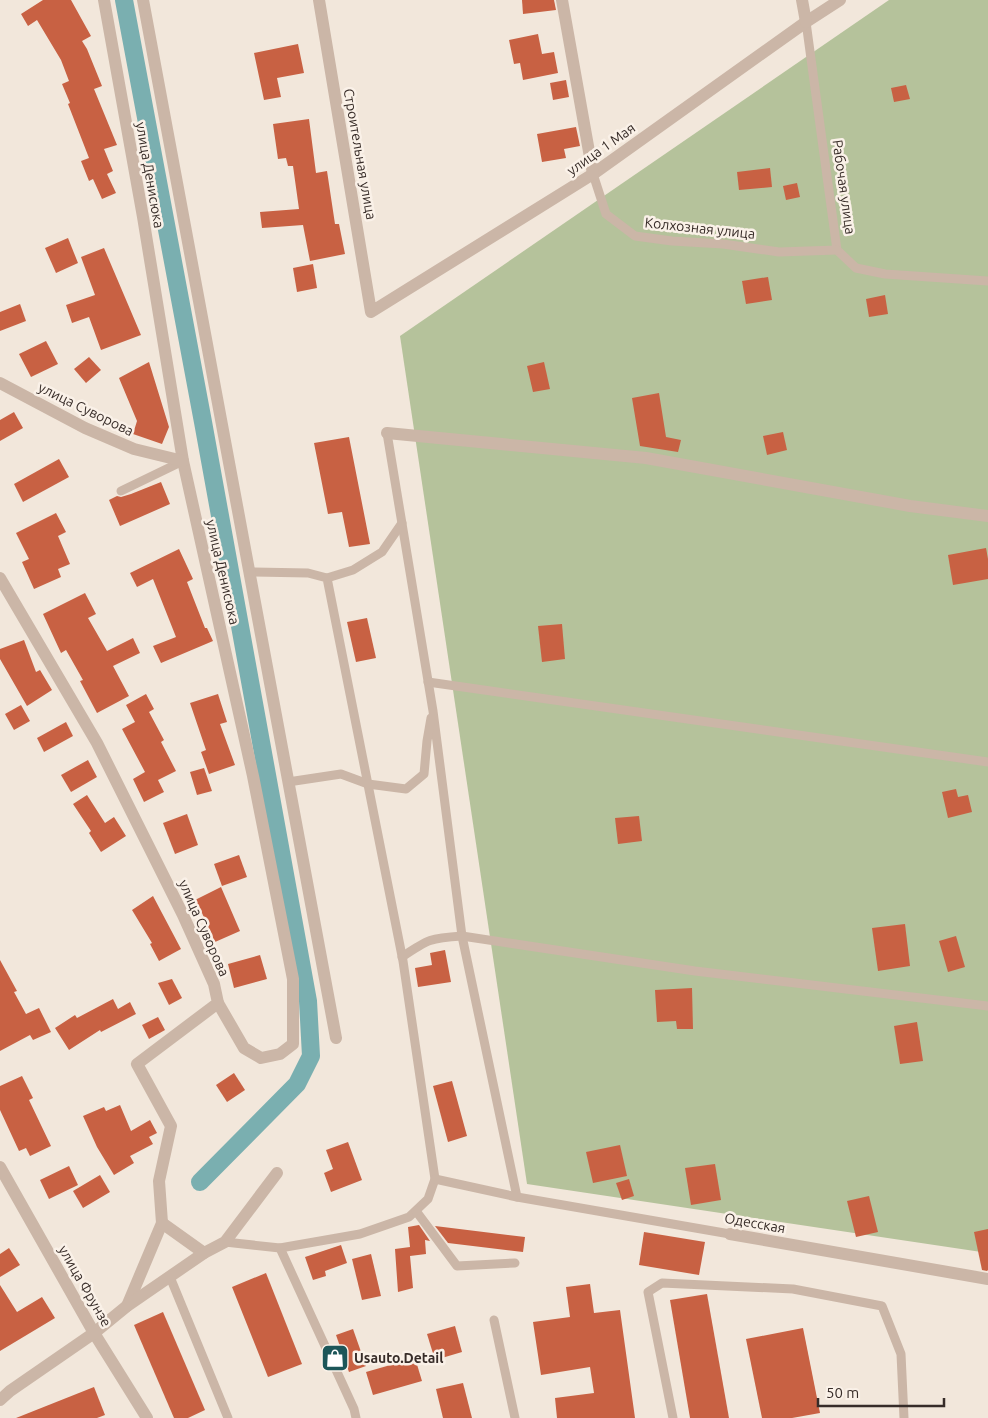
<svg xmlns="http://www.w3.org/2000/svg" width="988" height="1418" viewBox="0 0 988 1418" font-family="Ubuntu,sans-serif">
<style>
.green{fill:#b5c29b}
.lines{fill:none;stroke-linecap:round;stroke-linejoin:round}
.canal{stroke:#7aafb0;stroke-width:18}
.building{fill:#c86143}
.service{stroke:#cbb6a7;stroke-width:9}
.minor{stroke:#cbb6a7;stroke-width:12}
.labels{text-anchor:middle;stroke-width:5;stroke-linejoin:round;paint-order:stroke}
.street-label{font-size:14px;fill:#372c28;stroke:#faf1e8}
.poi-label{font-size:14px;font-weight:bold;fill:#372c28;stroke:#faf1e8;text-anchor:start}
</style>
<rect width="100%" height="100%" fill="#f2e7db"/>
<path class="green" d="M889,0H988V1253L527,1184L400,336Z"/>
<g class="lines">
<path class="canal" d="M124,0L203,422L308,1001L311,1056L297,1084L200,1182"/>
</g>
<g class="building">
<path d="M43,0H71L91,36L82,41L87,49L102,86L94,89L117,145L104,149L113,171L107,174L116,193L102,199L93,179L89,181L81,161L89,158L68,104L70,103L62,84L69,81L61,60L37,20L28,26L21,14Z"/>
<path d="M522,0H554L556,10L523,14Z"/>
<path d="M538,34L542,54L554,52L558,73L523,80L520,63L514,64L509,40Z"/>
<path d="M298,44L304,73L277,78L281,97L264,100L254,53Z"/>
<path d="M566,80L569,97L553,100L550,83Z"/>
<path d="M906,85L910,99L894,102L891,88Z"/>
<path d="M309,119L316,173L327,171L335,224H339L345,254L310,261L303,225L262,228L260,212L299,209L293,166H288L286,158L278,159L273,124Z"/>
<path d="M576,127L580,146L564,149L566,158L542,162L537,134Z"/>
<path d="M770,168L772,187L739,190L737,172Z"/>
<path d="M797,183L800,197L786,200L783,186Z"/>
<path d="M68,238L78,263L56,273L45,248Z"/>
<path d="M104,248L141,335L101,350L89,317L72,323L66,305L95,295L81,257Z"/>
<path d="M313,264L317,288L297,292L293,268Z"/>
<path d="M768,277L772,300L746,304L742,281Z"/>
<path d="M885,295L888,314L869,317L866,299Z"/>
<path d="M20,304L26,321L0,331V312Z"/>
<path d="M46,341L58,364L31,377L19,354Z"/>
<path d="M89,357L101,370L86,383L74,369Z"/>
<path d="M149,362L169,427L162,444L133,434L137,421L119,378Z"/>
<path d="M544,362L550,389L533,392L527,366Z"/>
<path d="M659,393L666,437L681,440L678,452L640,446L632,398Z"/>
<path d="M14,412L23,428L0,441V420Z"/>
<path d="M783,432L787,450L767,455L763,436Z"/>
<path d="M349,437L370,544L349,547L342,512L328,514L314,443Z"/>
<path d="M59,459L69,477L23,502L14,484Z"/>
<path d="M161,482L170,504L120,526L109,500L117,496L121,497L131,494Z"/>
<path d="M56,513L66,532L58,536L70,564L58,569L61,577L34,589L22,562L29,559L16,533Z"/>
<path d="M986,548L988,559V579L953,585L948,555Z"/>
<path d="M179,549L193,579L187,582L205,628H207L213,641L161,663L153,646L176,637L153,579L137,587L130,573Z"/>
<path d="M85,593L96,614L88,618L107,651L133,638L140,653L113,666L129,696L97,713L80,681L83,680L66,650L61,653L43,614Z"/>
<path d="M367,618L376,658L356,662L347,622Z"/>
<path d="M562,624L565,659L542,662L538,626Z"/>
<path d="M24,640L36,672L40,670L52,690L27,706L0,659V649Z"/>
<path d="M146,694L154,709L149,712L164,740L161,742L176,771L158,780L164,792L144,802L133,779L145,772L122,729L135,722L126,705Z"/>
<path d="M218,694L227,722L220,724L235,765L209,774L201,752L206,750L190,703Z"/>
<path d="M21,705L30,721L14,730L5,714Z"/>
<path d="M66,722L73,736L44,752L37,738Z"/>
<path d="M88,760L97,777L71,792L61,775Z"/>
<path d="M204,768L212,791L197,795L190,772Z"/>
<path d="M956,789L958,797L968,795L972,812L948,818L942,792Z"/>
<path d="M87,795L105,823L114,817L126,836L101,852L89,833L91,831L73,804Z"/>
<path d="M187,814L198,845L175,854L163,823Z"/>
<path d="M639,816L642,841L618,844L615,818Z"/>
<path d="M239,855L247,877L222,886L214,864Z"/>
<path d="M221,887L240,931L215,942L202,913L200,915L193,901Z"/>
<path d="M153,896L181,949L159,961L150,944L152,943L132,910Z"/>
<path d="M905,924L910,966L878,971L872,928Z"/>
<path d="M956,936L965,967L948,972L939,941Z"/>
<path d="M445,950L451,982L418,987L415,968L432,965L430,953Z"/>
<path d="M260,955L267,979L234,988L228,964Z"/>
<path d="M0,960L17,991L14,992L26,1014L39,1008L51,1032L33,1040L30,1035L0,1051Z"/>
<path d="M172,979L182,998L169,1005L158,983Z"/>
<path d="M692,988L693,1029H677L676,1021L657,1022L655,990Z"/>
<path d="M113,999L118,1009L130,1002L136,1014L101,1032L100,1030L69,1050L55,1028L75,1015L77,1018Z"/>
<path d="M158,1017L165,1030L149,1039L142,1025Z"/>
<path d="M917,1022L923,1061L900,1064L894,1026Z"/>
<path d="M234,1073L245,1090L227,1102L216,1085Z"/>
<path d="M22,1076L33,1098L29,1100L51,1146L30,1156L26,1148L19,1151L0,1110V1086Z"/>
<path d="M452,1081L467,1136L448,1142L433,1086Z"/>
<path d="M120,1105L131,1131L150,1120L157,1133L149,1137L153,1144L130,1156L134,1163L114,1175L97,1147L83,1116L104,1107L106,1111Z"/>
<path d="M348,1142L362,1180L331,1192L324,1173L333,1169L326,1150Z"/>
<path d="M620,1145L627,1176L593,1183L586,1152Z"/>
<path d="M715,1164L721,1200L691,1205L685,1168Z"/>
<path d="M69,1166L78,1185L49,1199L40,1180Z"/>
<path d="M100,1175L110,1192L83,1208L73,1191Z"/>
<path d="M629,1179L634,1196L622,1200L616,1183Z"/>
<path d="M869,1196L878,1232L856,1237L847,1201Z"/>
<path d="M419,1225L430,1241L425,1240L426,1254L410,1256L413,1288L398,1292L395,1249L410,1247L408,1227Z"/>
<path d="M435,1226L525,1237L523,1252L448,1243Z"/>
<path d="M988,1229V1270L987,1271L982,1270L974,1232Z"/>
<path d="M644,1232L705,1242L699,1275L639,1265Z"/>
<path d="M341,1245L347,1263L325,1271L326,1276L313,1280L305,1257Z"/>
<path d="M9,1248L20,1265L0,1277V1254Z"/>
<path d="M371,1254L381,1296L362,1300L352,1259Z"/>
<path d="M266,1273L302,1364L268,1377L232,1287Z"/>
<path d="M590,1284L594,1313L620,1310L635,1418H557L555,1398L594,1393L590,1367L541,1375L533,1322L570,1317L566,1287Z"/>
<path d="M0,1285L17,1312L42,1297L55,1318L0,1351Z"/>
<path d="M707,1294L729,1418H690L670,1300Z"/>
<path d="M163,1312L205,1410L188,1418H174L134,1325Z"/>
<path d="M455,1326L462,1352L435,1360L427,1334Z"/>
<path d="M803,1328L820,1413L792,1418H762L746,1339Z"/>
<path d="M353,1329L366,1366L349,1372L336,1335Z"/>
<path d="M415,1358L422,1381L373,1395L366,1372Z"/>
<path d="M463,1383L472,1418H443L436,1389Z"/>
<path d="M94,1387L105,1415L97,1418H16Z"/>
</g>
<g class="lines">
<g class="service">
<path d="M806,22L837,250L856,268L885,274L988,281"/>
<path d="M593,174L606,214L635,236L672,241L723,244L779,252L837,250"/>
<path d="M387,433L433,711L462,936L517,1197"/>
<path d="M121,491L183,461"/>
<path d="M249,572L308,573L327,578L403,961L435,1179L428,1199L409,1217L360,1234L280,1248"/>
<path d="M327,578L353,570L382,552L402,523"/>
<path d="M428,682L988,762"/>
<path d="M288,782L341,774L368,784L406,789L424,774L427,741L431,718"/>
<path d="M402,957C428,939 431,938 462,936L695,971L988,1006"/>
<path d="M435,1179L517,1197L730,1234"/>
<path d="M416,1211L457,1266L515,1263"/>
<path d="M225,1242L280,1248L354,1409L356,1418"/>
<path d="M170,1277L228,1418"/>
<path d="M494,1320L515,1418"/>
<path d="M673,1418L648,1292L662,1283L793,1289L882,1306L901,1354L904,1418"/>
</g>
<g class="minor">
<path d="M104,0L143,217L183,461L253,776L293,979V1044L280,1054L261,1058L244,1048L218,1003"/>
<path d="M143,0L336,1038"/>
<path d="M319,0L371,312L593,174L806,22L840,0"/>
<path d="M562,0L593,174"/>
<path d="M802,0L806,22"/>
<path d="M0,383L85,428L134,449L183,461"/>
<path d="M387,433L646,458L910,506L988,516"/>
<path d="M0,578L97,743L183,915L214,984L218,1003L137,1064L171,1126L159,1181L162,1223L127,1306"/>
<path d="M0,1167L94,1333L147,1418"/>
<path d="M162,1223L204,1253"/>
<path d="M730,1234L988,1279"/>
<path d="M0,1400L10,1391L94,1333L127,1306L204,1253L225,1242L277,1173"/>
</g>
</g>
<defs>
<g id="shop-square" transform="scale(1.4375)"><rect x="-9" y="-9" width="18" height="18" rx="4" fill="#1c5659" stroke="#faf1e8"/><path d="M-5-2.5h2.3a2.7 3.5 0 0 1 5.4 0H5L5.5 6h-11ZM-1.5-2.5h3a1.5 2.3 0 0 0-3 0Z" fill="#fff"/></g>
</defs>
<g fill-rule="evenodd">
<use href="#shop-square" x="335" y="1358"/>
</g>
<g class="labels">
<g class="street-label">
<text transform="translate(601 149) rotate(-35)" y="5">улица 1 Мая</text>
<text transform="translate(360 154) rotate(80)" y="5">Строительная улица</text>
<text transform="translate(150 175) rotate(80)" y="5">улица Денисюка</text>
<text transform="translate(844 187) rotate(82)" y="5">Рабочая улица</text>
<text transform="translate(700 228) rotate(6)" y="5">Колхозная улица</text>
<text transform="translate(86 409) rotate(26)" y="5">улица Суворова</text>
<text transform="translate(223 572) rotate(77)" y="5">улица Денисюка</text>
<text transform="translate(204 928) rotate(66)" y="5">улица Суворова</text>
<text transform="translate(755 1223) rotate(10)" y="5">Одесская</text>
<text transform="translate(85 1286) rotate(60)" y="5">улица Фрунзе</text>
</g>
<g class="poi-label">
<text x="354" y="1363">Usauto.Detail</text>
</g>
</g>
<path d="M818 1398v8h126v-8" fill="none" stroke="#372c28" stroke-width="2.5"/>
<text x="826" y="1398" font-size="15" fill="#372c28" stroke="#faf1e8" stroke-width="4" paint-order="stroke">50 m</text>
</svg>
